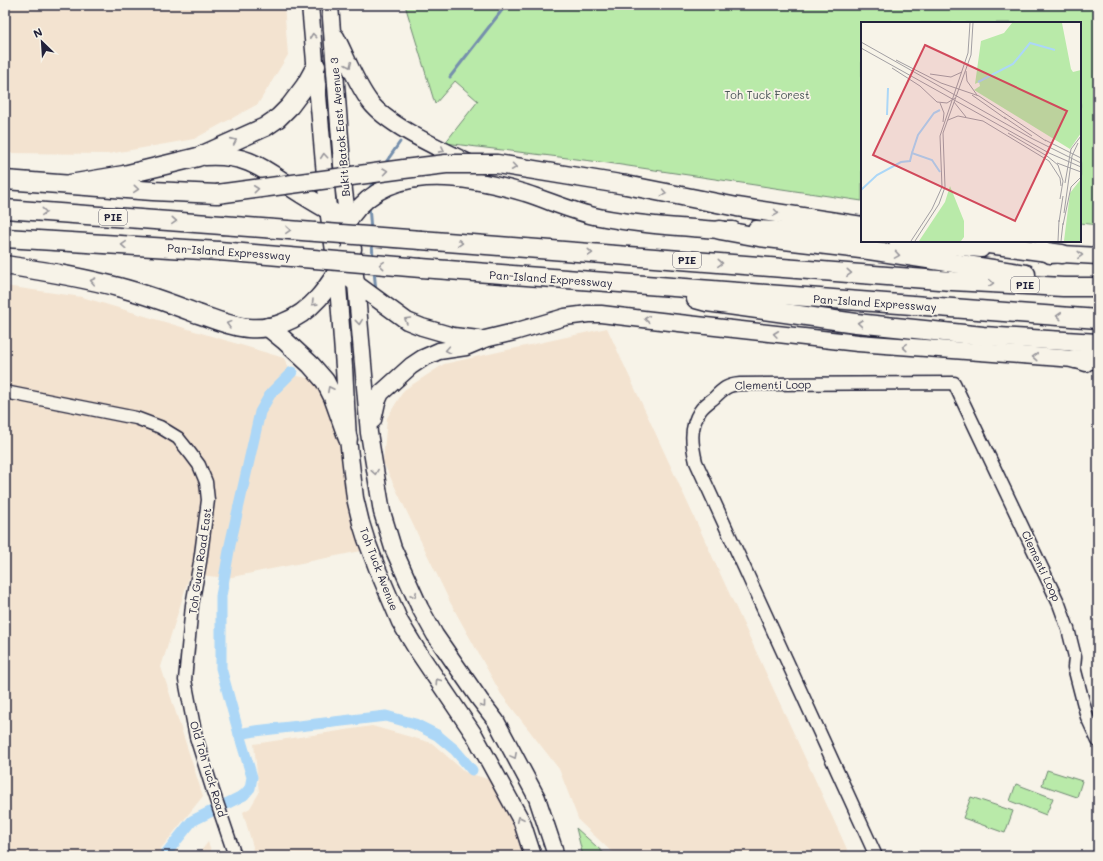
<svg xmlns="http://www.w3.org/2000/svg" width="1103" height="861" viewBox="0 0 1103 861" font-family="Mali,sans-serif">
<style>
.built{fill:#f3e3d0}
.green{fill:#b9eaa9;stroke:#6e8672}
.lines{fill:none;stroke-linecap:round;stroke-linejoin:round}
.stream{stroke:#758fac;stroke-width:3}
.canal{stroke:#acd7f7;stroke-width:11}
.minor-casing{stroke:#22223b;stroke-width:15}
.major-casing{stroke:#22223b;stroke-width:19}
.highway-casing{stroke:#22223b;stroke-width:21}
.minor{stroke:#f7f3e8;stroke-width:12}
.major{stroke:#f7f3e8;stroke-width:16}
.highway{stroke:#f7f3e8;stroke-width:18}
.highway-bridge-casing{stroke:#22223b;stroke-width:21;stroke-linecap:butt}
.highway-bridge{stroke:#f7f3e8;stroke-width:18}
.oneway{stroke:#97959a}
.labels{text-anchor:middle;stroke-width:3.5;stroke-linejoin:round;paint-order:stroke}
.shield{fill:#f7f3e8;stroke:#62616f;stroke-width:1}
.shield-label{font-size:10px;font-weight:bold;fill:#22223b}
.park-label{font-size:11px;fill:#485456;stroke:#f7f3e8}
.street-label{font-size:11px;fill:#22223b;stroke:#f7f3e8}
.inset-river{fill:none;stroke:#acd7f7;stroke-width:2}
.inset-road{fill:none;stroke:#a29fa3;stroke-width:1}
.view{fill:#d1495b;fill-opacity:0.15;stroke:#d1495b;stroke-width:2}
.inset-edge{fill:none;stroke:#22223b;stroke-width:2}
</style>
<rect width="100%" height="100%" fill="#f7f3e8"/>
<filter id="ink" filterUnits="userSpaceOnUse"><feTurbulence type="fractalNoise" baseFrequency=".025" numOctaves="2"/><feDisplacementMap in="SourceGraphic" scale="8" xChannelSelector="R" yChannelSelector="G"/><feConvolveMatrix kernelMatrix="1 2 1 2 8 2 1 2 1" color-interpolation-filters="sRGB"/></filter>
<g filter="url(#ink)">
<g class="built">
<path d="M5,5H284L288,55L258,104L194,139L108,154L5,153Z"/>
<path d="M5,286L82,297L284,358L292,375L313,379L332,407L361,551L227,578L190,574L161,667L203,796L155,856H5Z"/>
<path d="M607,328L842,838L850,856H616L579,821L559,769L501,694L450,602L383,462L387,418L404,390L444,364Z"/>
<path d="M372,726L432,743L465,772L497,782L530,856H251L253,847L243,812L250,808L259,793L254,744Z"/>
<path d="M208,842L213,856H197Z"/>
</g>
<g class="green">
<path d="M405,5H1098V225L1080,223V23H862V201L608,163L445,143L478,101L455,81L435,104Z"/>
<path d="M1047,770L1082,781L1077,797L1042,785Z"/>
<path d="M1016,784L1053,798L1046,815L1010,801Z"/>
<path d="M971,797L1013,811L1005,833L963,818Z"/>
<path d="M576,828L607,856H583Z"/>
</g>
<g class="lines">
<g class="stream">
<path d="M450,77L506,5"/>
<path d="M384,165L400,142"/>
<path d="M368,190L375,180"/>
<path d="M369,206L371,230"/>
<path d="M372,242L373,258"/>
<path d="M374,270L376,292"/>
</g>
<g class="canal">
<path d="M239,734L221,668V596L230,545L260,412L271,393L292,372"/>
<path d="M164,856L192,821L244,795L250,788L252,777L239,734L255,731L386,716L415,724L437,735L455,750L472,770"/>
</g>
<g class="minor-casing">
<g id="minor">
<path d="M5,392L136,418L160,427L178,438L190,453L199,465L206,482L208,500L200,562L192,605L185,680L196,737L213,791L235,856"/>
<path d="M876,856L696,462C692,445 689,428 700,411C703,406 709,402 714,398C723,389 727,385 740,384L954,383L1059,604L1068,629L1075,657L1074,667L1087,717L1098,741"/>
</g>
</g>
<g class="major-casing">
<g id="major">
<path d="M310,5L328,209L337,272L344,367L348,439L355,498L361,523L366,539L377,568L400,622L417,650L475,736L522,822L533,856"/>
<path d="M330,5L344,191L356,283L369,433L382,512L393,548L420,608L435,635L480,700L496,721L537,798L554,849L555,856"/>
<path d="M336,37C347,58 355,82 370,102C388,126 443,150 471,164"/>
<path d="M345,227C381,160 464,175 525,193C550,201 573,212 599,217C639,225 680,227 720,230H733"/>
<path d="M756,229L816,232L862,238"/>
<path d="M897,241L981,249"/>
<path d="M1050,255L1062,254L1098,256"/>
<path d="M351,280L407,321L422,327L453,336L479,339"/>
<path d="M373,420L377,402L381,393L411,366L423,358L439,351L466,347L485,339L514,332L565,317L588,314H601L643,319L858,343L1074,359L1086,363"/>
</g>
</g>
<g class="highway-casing">
<g id="highway">
<path d="M205,156C253,153 268,174 305,196C319,205 334,213 348,221"/>
<path d="M5,180L153,191L217,194"/>
<path d="M70,184L124,175L198,157L265,127L278,118L290,106L305,86L316,66"/>
<path d="M626,185L737,207L862,226"/>
<path d="M5,209L222,225"/>
<path d="M720,230L759,237L869,250L1026,274"/>
<path d="M5,238L219,251"/>
<path d="M421,240L952,281L1063,287H1098"/>
<path d="M966,241L1062,254"/>
<path d="M5,265C43,271 81,277 118,287C145,294 172,304 198,314C214,319 231,327 248,328C259,329 273,327 283,323C318,310 333,278 352,249"/>
<path d="M421,268L1098,319"/>
<path d="M696,299L707,302L856,323L983,336L1098,343"/>
<path d="M268,327L284,340L311,365L325,381L333,397L348,439"/>
<path d="M1074,359L1098,360"/>
</g>
</g>
<use href="#minor" class="minor"/>
<use href="#major" class="major"/>
<use href="#highway" class="highway"/>
<g class="highway-bridge-casing">
<g id="highway-bridge">
<path d="M217,194L404,169L446,164H497L626,185"/>
<path d="M222,225L421,240"/>
<path d="M219,251L421,268"/>
</g>
</g>
<use href="#highway-bridge" class="highway-bridge"/>
</g>
<defs><path id="oneway-chevron" d="M-2-3.5L2.5 0L-2 3.5" fill="none" stroke-width="1.6" stroke-linecap="round" stroke-linejoin="round"/></defs>
<g class="oneway">
<use href="#oneway-chevron" transform="translate(313 36) rotate(-96)"/>
<use href="#oneway-chevron" transform="translate(349 65) rotate(66)"/>
<use href="#oneway-chevron" transform="translate(234 141) rotate(-24)"/>
<use href="#oneway-chevron" transform="translate(442 150) rotate(28)"/>
<use href="#oneway-chevron" transform="translate(324 156) rotate(-95)"/>
<use href="#oneway-chevron" transform="translate(514 167) rotate(8)"/>
<use href="#oneway-chevron" transform="translate(385 171) rotate(-8)"/>
<use href="#oneway-chevron" transform="translate(136 189) rotate(5)"/>
<use href="#oneway-chevron" transform="translate(256 189) rotate(-6)"/>
<use href="#oneway-chevron" transform="translate(664 193) rotate(11)"/>
<use href="#oneway-chevron" transform="translate(44 212) rotate(5)"/>
<use href="#oneway-chevron" transform="translate(776 213) rotate(9)"/>
<use href="#oneway-chevron" transform="translate(174 221) rotate(4)"/>
<use href="#oneway-chevron" transform="translate(288 230) rotate(4)"/>
<use href="#oneway-chevron" transform="translate(460 243) rotate(4)"/>
<use href="#oneway-chevron" transform="translate(124 245) rotate(-176)"/>
<use href="#oneway-chevron" transform="translate(590 253) rotate(4)"/>
<use href="#oneway-chevron" transform="translate(897 255) rotate(9)"/>
<use href="#oneway-chevron" transform="translate(1080 255) rotate(3)"/>
<use href="#oneway-chevron" transform="translate(720 263) rotate(4)"/>
<use href="#oneway-chevron" transform="translate(382 265) rotate(-175)"/>
<use href="#oneway-chevron" transform="translate(849 273) rotate(4)"/>
<use href="#oneway-chevron" transform="translate(93 281) rotate(-168)"/>
<use href="#oneway-chevron" transform="translate(991 283) rotate(3)"/>
<use href="#oneway-chevron" transform="translate(314 303) rotate(136)"/>
<use href="#oneway-chevron" transform="translate(1059 316) rotate(-176)"/>
<use href="#oneway-chevron" transform="translate(647 319) rotate(-174)"/>
<use href="#oneway-chevron" transform="translate(407 320) rotate(-150)"/>
<use href="#oneway-chevron" transform="translate(359 322) rotate(84)"/>
<use href="#oneway-chevron" transform="translate(860 323) rotate(-174)"/>
<use href="#oneway-chevron" transform="translate(229 324) rotate(-165)"/>
<use href="#oneway-chevron" transform="translate(776 334) rotate(-173)"/>
<use href="#oneway-chevron" transform="translate(905 347) rotate(-176)"/>
<use href="#oneway-chevron" transform="translate(448 350) rotate(170)"/>
<use href="#oneway-chevron" transform="translate(1035 357) rotate(-176)"/>
<use href="#oneway-chevron" transform="translate(330 389) rotate(-117)"/>
<use href="#oneway-chevron" transform="translate(375 472) rotate(81)"/>
<use href="#oneway-chevron" transform="translate(414 595) rotate(64)"/>
<use href="#oneway-chevron" transform="translate(438 681) rotate(-124)"/>
<use href="#oneway-chevron" transform="translate(483 705) rotate(52)"/>
<use href="#oneway-chevron" transform="translate(514 756) rotate(62)"/>
<use href="#oneway-chevron" transform="translate(520 819) rotate(-115)"/>
</g>
</g>
<g class="labels">
<g class="shield">
<rect x="99" y="209" width="28" height="16" rx="3"/>
<rect x="673" y="252" width="28" height="16" rx="3"/>
<rect x="1011" y="277" width="28" height="16" rx="3"/>
</g>
<g class="shield-label">
<text x="113" y="221">PIE</text>
<text x="687" y="264">PIE</text>
<text x="1025" y="289">PIE</text>
</g>
<g class="park-label">
<text x="767" y="99">Toh Tuck Forest</text>
</g>
<g class="street-label">
<text transform="translate(340 127) rotate(-95)" y="4">Bukit Batok East Avenue 3</text>
<text transform="translate(229 252) rotate(4)" y="4">Pan-Island Expressway</text>
<text transform="translate(551 279) rotate(4)" y="4">Pan-Island Expressway</text>
<text transform="translate(875 303) rotate(4)" y="4">Pan-Island Expressway</text>
<text transform="translate(773 385) rotate(-1)" y="4">Clementi Loop</text>
<text transform="translate(200 561) rotate(-82)" y="4">Toh Guan Road East</text>
<text transform="translate(1041 566) rotate(65)" y="4">Clementi Loop</text>
<text transform="translate(379 569) rotate(69)" y="4">Toh Tuck Avenue</text>
<text transform="translate(208 769) rotate(73)" y="4">Old Toh Tuck Road</text>
</g>
</g>
<g transform="translate(861 22)">
<rect width="220" height="220" fill="#f7f3e8"/>
<path d="M151,1H201L210,47L212,50L220,48V111L209,127L113,68L119,64L118,60L114,62L120,19L143,11ZM220,157V219H203L209,171ZM89,164L103,199V215L100,219H58L84,180Z" fill="#b9eaa9"/>
<path class="inset-river" d="M117,60L152,42L169,21L194,28M26,93L27,66M51,131L57,113L73,91L79,88M0,168L16,153L40,140L49,139L51,131L71,138L79,150"/>
<path class="inset-road" d="M0,20L170,116L220,141M0,26L188,131L220,145M35,38L80,61L118,74L185,119M31,46L59,64L76,80L86,81L94,76M105,49L106,59L116,73M69,52L90,55L101,50M111,73L145,97M93,80L105,95M79,81L83,91L82,100M143,95L171,114M87,98L97,94L122,99L188,139L199,156L200,164M147,111L186,134L197,143L202,159L199,177M184,118L220,136M196,141L220,150M204,161L210,127L220,114M203,191L211,134L217,121M198,200L202,174M202,203L210,165L220,155M50,219L71,187L81,165L79,114L107,31L109,1M54,219L78,182L84,165L82,111L110,33L112,1M197,219L198,198M200,219L202,201"/>
<path class="view" d="M64,23L206,89L154,199L12,133Z"/>
<rect width="220" height="220" class="inset-edge"/>
</g>
<rect width="1103" height="861" fill="none" stroke="#f7f3e8" stroke-width="20"/>
<rect x="10" y="10" width="1083" height="841" fill="none" stroke="#22223b" stroke-width="1.5" filter="url(#ink)"/>
<g transform="translate(42 42) rotate(335)" stroke="#f7f3e8" stroke-width="3" paint-order="stroke">
<path d="M0-3L7 15L0 10L-7 15Z" fill="#22223b"/>
<text y="-6" font-size="11" font-weight="bold" text-anchor="middle" fill="#22223b">N</text>
</g>
</svg>
